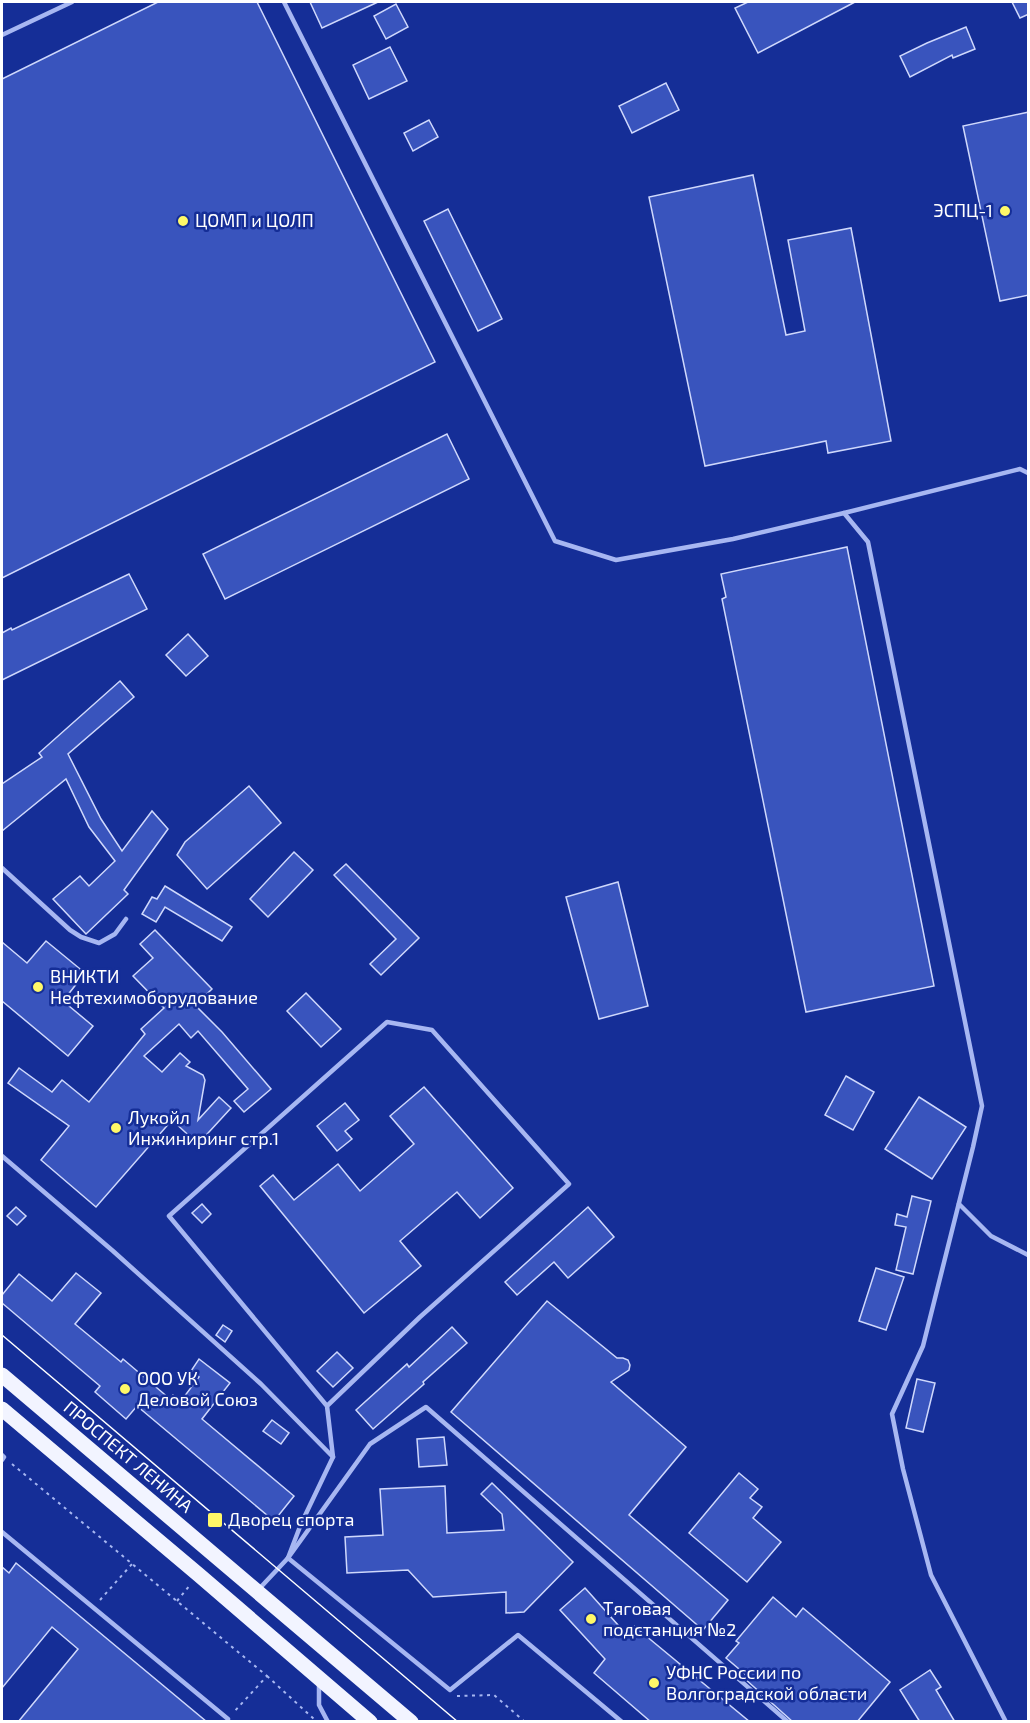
<svg xmlns="http://www.w3.org/2000/svg" width="1030" height="1723" viewBox="0 0 1030 1723" font-family="'Exo 2',sans-serif">
<style>
.building{fill:#3954bd;stroke:#cfd8fc;stroke-width:1.5}
.lines{fill:none;stroke-linecap:round;stroke-linejoin:round}
.path{stroke:#a7b7f2;stroke-width:2;stroke-dasharray:3 4.5;stroke-linecap:butt}
.service{stroke:#a7b7f2;stroke-width:4.5}
.primary{stroke:#f2f4ff;stroke-width:15}
.tram{stroke:#fff;stroke-width:1.5}
.poi-dot{fill:#fff868;stroke:#152e97;stroke-width:2}
.labels{text-anchor:middle;stroke-width:5;stroke-linejoin:round;paint-order:stroke}
.poi-label{font-size:18px;fill:#fff;stroke:#152e97;text-anchor:start}
.street-label{font-size:18px;fill:#fff;stroke:#152e97}
</style>
<rect width="100%" height="100%" fill="#152e97"/>
<g class="building">
<path d="M158,2H257L435,362L2,578V79Z"/>
<path d="M310,2H378L322,28Z"/>
<path d="M748,2H855L758,53L735,8Z"/>
<path d="M1012,2H1029V14L1020,18Z"/>
<path d="M396,4L408,27L386,39L374,16Z"/>
<path d="M966,27L975,49L953,58L952,55L910,77L900,56L927,43Z"/>
<path d="M390,47L407,81L369,99L353,65Z"/>
<path d="M666,83L679,110L632,133L619,106Z"/>
<path d="M1029,112V295L1000,301L963,126Z"/>
<path d="M429,120L438,137L413,151L404,133Z"/>
<path d="M753,175L786,335L805,331L788,240L851,228L891,441L828,453L826,441L705,466L649,197Z"/>
<path d="M448,209L502,319L478,331L424,221Z"/>
<path d="M447,434L469,479L225,599L203,554Z"/>
<path d="M847,547L934,986L806,1012L722,599L726,597L721,574Z"/>
<path d="M129,574L147,609L2,680V633L11,628L12,630Z"/>
<path d="M188,634L208,656L186,676L166,655Z"/>
<path d="M120,681L134,697L68,754L101,819L122,851L152,811L168,829L124,890L128,894L86,934L53,899L80,876L89,886L115,861L89,827L66,779L2,831V784L42,757L39,753Z"/>
<path d="M249,786L281,823L207,889L177,855L185,842Z"/>
<path d="M294,852L313,870L268,917L250,899Z"/>
<path d="M346,864L419,938L381,975L370,964L396,939L334,875Z"/>
<path d="M618,882L648,1006L599,1019L566,897Z"/>
<path d="M165,886L232,927L222,941L165,907L156,922L142,914L152,897L157,899Z"/>
<path d="M155,930L212,989L195,1005L222,1032L271,1089L244,1112L234,1101L248,1089L198,1031L191,1038L179,1024L144,1056L162,1072L180,1053L190,1062L186,1066L203,1075L205,1080L198,1120L219,1097L231,1108L198,1144L172,1120L96,1207L41,1160L69,1126L8,1083L19,1068L52,1092L62,1080L89,1102L145,1034L141,1029L164,1008L133,976L153,958L140,944Z"/>
<path d="M46,941L85,973L63,1001L93,1026L68,1056L2,1001V942L27,963Z"/>
<path d="M306,993L341,1029L321,1047L287,1011Z"/>
<path d="M846,1076L874,1092L853,1130L825,1115Z"/>
<path d="M424,1087L513,1188L480,1218L457,1192L400,1241L421,1266L364,1313L260,1186L273,1175L294,1200L338,1164L360,1191L414,1144L390,1116Z"/>
<path d="M919,1097L966,1127L932,1179L885,1149Z"/>
<path d="M345,1103L359,1120L345,1131L352,1139L337,1151L317,1126Z"/>
<path d="M912,1196L931,1201L913,1274L896,1270L906,1227L895,1225L897,1214L907,1217Z"/>
<path d="M202,1204L211,1214L202,1223L192,1213Z"/>
<path d="M16,1207L26,1216L17,1225L7,1216Z"/>
<path d="M588,1207L614,1237L568,1278L554,1262L517,1295L505,1282Z"/>
<path d="M876,1268L904,1277L886,1330L859,1321Z"/>
<path d="M76,1273L101,1293L75,1324L121,1362L123,1359L170,1399L173,1395L181,1401L199,1377L191,1371L199,1359L230,1383L202,1419L294,1496L274,1521L137,1406L126,1419L95,1392L100,1386L2,1303V1295L19,1274L52,1301Z"/>
<path d="M547,1301L617,1358H623L628,1360L630,1365L629,1370L611,1382L686,1447L629,1515L728,1600L703,1630L451,1412Z"/>
<path d="M223,1325L232,1331L225,1342L216,1335Z"/>
<path d="M452,1327L467,1343L423,1382L424,1384L373,1429L356,1410L407,1364L409,1367Z"/>
<path d="M337,1352L353,1368L333,1387L317,1371Z"/>
<path d="M917,1379L935,1383L923,1432L906,1428Z"/>
<path d="M272,1420L289,1433L281,1444L263,1431Z"/>
<path d="M444,1437L447,1465L419,1467L417,1439Z"/>
<path d="M739,1473L758,1489L750,1498L762,1507L753,1518L781,1542L747,1582L689,1533Z"/>
<path d="M492,1483L573,1562L524,1612L506,1613V1592L433,1597L408,1570L347,1573L345,1537L383,1535L380,1489L445,1486L447,1533L504,1530L502,1514L481,1494Z"/>
<path d="M16,1563L207,1722H18L78,1649L52,1627L2,1688V1567L9,1573Z"/>
<path d="M585,1588L627,1635L634,1626L750,1722H651L594,1673L605,1659L560,1610Z"/>
<path d="M773,1597L796,1617L803,1608L890,1682L857,1722H793L744,1678L746,1675L726,1658L739,1643L736,1641Z"/>
<path d="M930,1670L941,1687L936,1690L955,1722H920L900,1690Z"/>
</g>
<g class="lines">
<g class="path">
<path d="M12,1464L267,1676L233,1713"/>
<path d="M100,1600L132,1564"/>
<path d="M177,1601L190,1585"/>
<path d="M267,1676L315,1720"/>
<path d="M457,1696L494,1695L525,1722"/>
</g>
<g class="service">
<path d="M284,2L555,541L616,560L733,539L844,513L868,542L982,1106L973,1147L923,1346L892,1414L903,1469L931,1575L1006,1722"/>
<path d="M2,35L72,2"/>
<path d="M844,513L1020,469L1028,473"/>
<path d="M2,868L70,930L81,937L99,943L115,934L126,919"/>
<path d="M2,1156L113,1251L261,1384L333,1457"/>
<path d="M959,1204L991,1236L1028,1255"/>
<path d="M2,1455L4,1457L2,1460"/>
<path d="M2,1532L228,1719"/>
<path d="M288,1558L301,1524L333,1457L327,1406L420,1317L569,1184L432,1030L387,1022L169,1216L327,1406"/>
<path d="M288,1558L450,1690L518,1635L622,1722"/>
<path d="M259,1589L288,1558L370,1444L426,1407L788,1722"/>
<path d="M319,1683V1705L328,1722"/>
</g>
<g class="primary">
<path d="M2,1375L411,1722"/>
<path d="M2,1409L199,1575L370,1722"/>
</g>
<path class="tram" d="M2,1335L458,1722"/>
</g>
<g class="poi-dot">
<circle cx="1005" cy="211" r="6"/>
<circle cx="183" cy="221" r="6"/>
<circle cx="38" cy="987" r="6"/>
<circle cx="116" cy="1128" r="6"/>
<circle cx="125" cy="1389" r="6"/>
<rect x="207" y="1512" width="16" height="16" rx="3"/>
<circle cx="591" cy="1619" r="6"/>
<circle cx="654" cy="1683" r="6"/>
</g>
<g class="labels">
<g class="poi-label">
<text x="993" y="217" text-anchor="end">ЭСПЦ-1</text>
<text x="195" y="227">ЦОМП и ЦОЛП</text>
<text x="50" y="983">ВНИКТИ<tspan x="50" dy="21">Нефтехимоборудование</tspan></text>
<text x="128" y="1124">Лукойл<tspan x="128" dy="21">Инжиниринг стр.1</tspan></text>
<text x="137" y="1385">ООО УК<tspan x="137" dy="21">Деловой Союз</tspan></text>
<text x="228" y="1526">Дворец спорта</text>
<text x="603" y="1615">Тяговая<tspan x="603" dy="21">подстанция №2</tspan></text>
<text x="666" y="1679">УФНС России по<tspan x="666" dy="21">Волгоградской области</tspan></text>
</g>
<g class="street-label">
<text transform="translate(128 1457) rotate(40)" y="6">ПРОСПЕКТ ЛЕНИНА</text>
</g>
</g>
<rect width="1030" height="1723" fill="none" stroke="#ffffff" stroke-width="6"/>
</svg>
